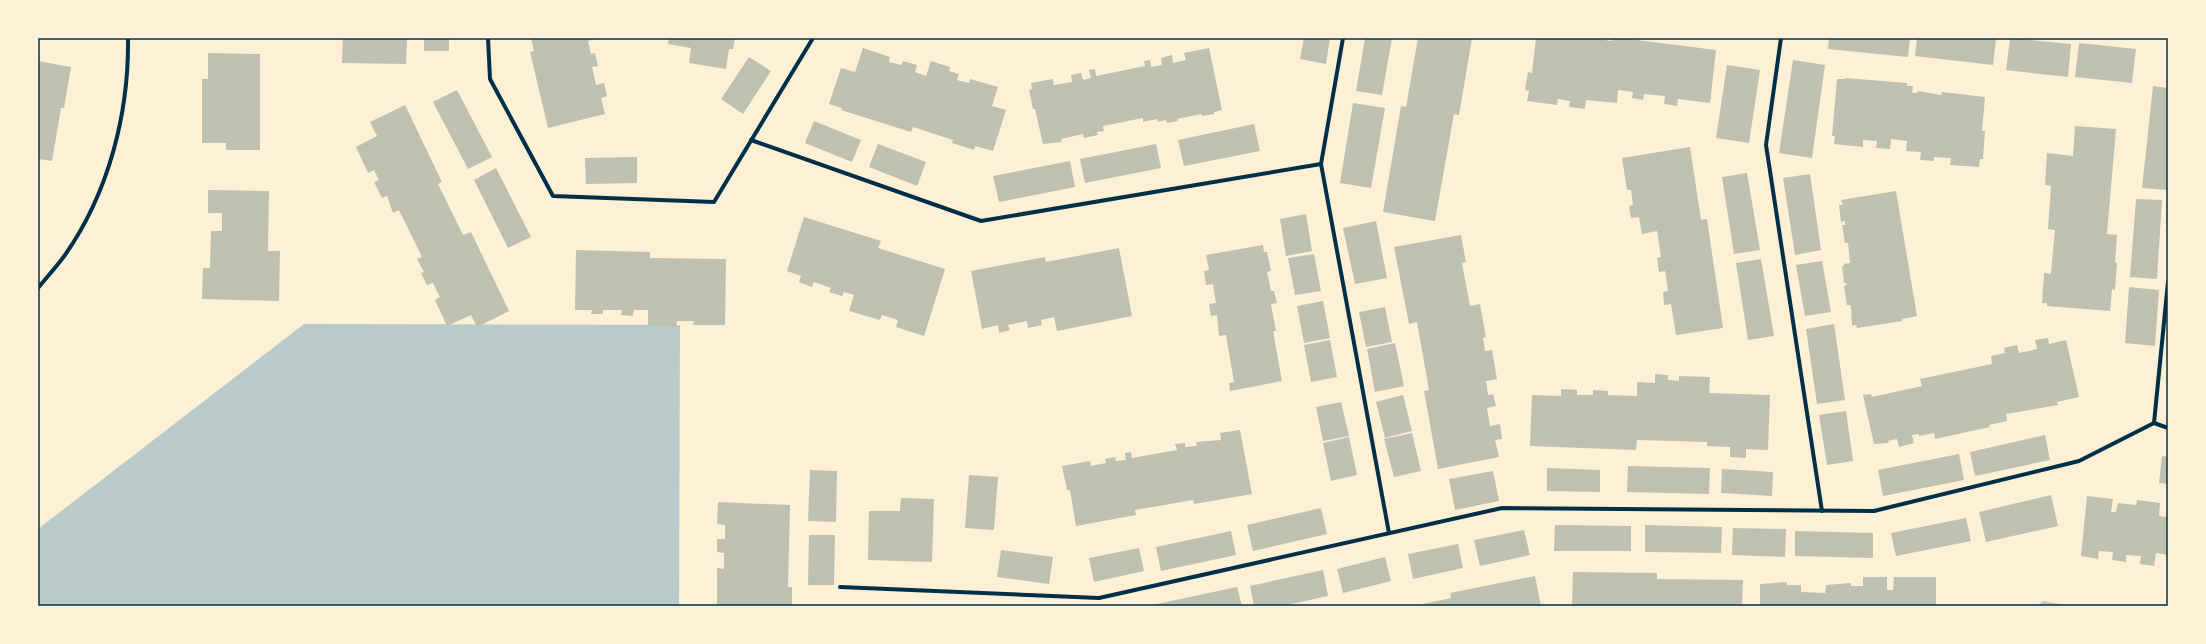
<svg xmlns="http://www.w3.org/2000/svg" width="2206" height="644" viewBox="0 0 2206 644" font-family="'Titillium Web',sans-serif">
<style>
.green{fill:#b9caca}
.building{fill:#bec0b2}
.lines{fill:none;stroke-linecap:round;stroke-linejoin:round}
.minor{stroke:#003049;stroke-width:4}
.neatline{fill:none;stroke:#003049;stroke-width:1.5}
</style>
<rect width="100%" height="100%" fill="#fdf0d5"/>
<g class="green">
<path d="M304,324L680,325L679,606H38V529Z"/>
<path d="M2043,601L2070,606H2037Z"/>
</g>
<g class="building">
<path d="M343,38H407L406,64L342,63Z"/>
<rect x="424" y="38" width="25" height="13"/>
<path d="M531,38H597L588,41L591,54L595,53L598,66L592,67L596,85L604,83L607,96L601,98L605,114L548,128L530,52L534,51Z"/>
<path d="M669,38H735L733,49H729L726,69L689,63L691,48L668,44Z"/>
<path d="M1304,38H1330L1326,64L1300,59Z"/>
<path d="M1365,38H1392L1382,95L1356,91Z"/>
<path d="M1418,38H1472L1459,115L1454,114L1435,221L1383,212L1401,106L1406,107Z"/>
<path d="M1536,38H1590L1612,41L1613,38H1621L1716,50L1710,103L1678,99L1677,106L1664,104L1665,96L1644,94L1643,100L1632,98L1633,92L1618,90L1617,103L1586,100L1585,109L1569,107L1570,101L1558,99L1557,105L1527,101L1529,91L1525,90L1528,72L1532,73Z"/>
<path d="M1829,38H1910L1908,57L1828,49Z"/>
<path d="M1917,38L1996,39L1993,65L1915,56Z"/>
<path d="M2010,38L2071,44L2068,77L2006,70Z"/>
<path d="M2079,43L2136,49L2132,83L2075,77Z"/>
<path d="M863,48L890,57L889,62L901,65L903,61L917,65L915,72L926,76L931,61L950,67L949,71L959,74L957,80L969,83L970,79L998,87L992,106L1006,110L993,151L975,146L974,150L952,143L953,140L913,127L911,132L841,110L842,108L829,104L841,68L855,72Z"/>
<path d="M1209,48L1222,110L1214,112V114L1202,116L1201,114L1177,119L1178,121L1167,123L1166,120L1158,122L1157,119L1143,122V118L1103,126L1104,131L1097,132L1098,135L1084,138L1083,134L1061,139L1062,142L1043,144L1035,109H1033L1029,90L1032,89L1031,83L1053,79L1054,85L1072,82L1071,75L1081,73L1083,80L1091,78L1089,70L1095,69L1096,76L1145,66L1144,61L1150,60L1151,67L1162,65L1161,58L1172,55L1173,63L1186,60L1184,53Z"/>
<path d="M208,53L260,54V150H226V143H202V79H208Z"/>
<path d="M749,57L771,71L743,114L721,99Z"/>
<path d="M1793,60L1825,65L1812,158L1779,153Z"/>
<path d="M38,61L71,67L64,108H61L52,161L38,159Z"/>
<path d="M1727,65L1760,70L1749,143L1716,138Z"/>
<path d="M1845,78L1907,83V86H1913L1912,93H1917L1918,91L1941,95L1942,92L1985,97L1982,131H1985L1983,159H1980L1979,167L1950,165L1951,158L1934,157V161L1920,160L1921,152L1906,151L1907,141L1891,139L1890,149L1876,148L1877,141L1863,140V147L1834,144L1835,136H1832L1837,79H1845Z"/>
<path d="M2153,86L2168,88L2167,190L2142,188Z"/>
<path d="M457,90L492,157L468,169L433,102Z"/>
<path d="M1353,103L1385,108L1371,188L1340,183Z"/>
<path d="M405,105L442,182L438,184L463,235L471,232L509,311L477,327L471,315L447,326L435,300L440,297L433,283L427,285L421,273L424,272L417,259L422,257L399,210L393,213L387,196L382,198L374,182L379,180L374,170L368,173L356,147L377,136L370,122Z"/>
<path d="M814,121L861,140L852,162L805,143Z"/>
<path d="M1254,124L1260,151L1184,166L1178,140Z"/>
<path d="M2075,126L2116,129L2107,234L2117,235L2115,262L2117,263L2115,290L2112,289L2110,311L2047,306V303H2042L2044,273L2051,274L2055,230L2048,229L2051,186L2045,185L2047,153L2073,156Z"/>
<path d="M878,144L926,162L917,186L869,167Z"/>
<path d="M1156,144L1161,168L1085,183L1080,159Z"/>
<path d="M1690,147L1701,220L1707,219L1723,328L1676,335L1671,304L1664,305L1663,292L1668,291L1665,271L1659,272L1657,258L1661,257L1657,231L1642,234L1639,217L1631,218L1629,206L1633,205L1631,190H1627L1622,158Z"/>
<path d="M637,157V183L586,184L585,158Z"/>
<path d="M1070,161L1075,187L999,202L993,176Z"/>
<path d="M496,168L531,237L508,248L474,180Z"/>
<path d="M1747,173L1760,250L1734,254L1722,177Z"/>
<path d="M1810,174L1821,250L1795,255L1783,178Z"/>
<path d="M208,190L269,191L268,251H280L279,301L202,299L203,268H210L211,231H222V213H208Z"/>
<path d="M1896,191L1917,316L1902,319V321L1857,328L1856,325L1852,326L1851,308L1850,305H1847L1844,286L1847,285L1846,283H1844L1842,266H1844V264L1850,263L1848,243H1845L1842,225H1845V221L1841,222L1839,205H1843L1841,200Z"/>
<path d="M2136,199L2162,200L2157,279L2130,277Z"/>
<path d="M1306,214L1312,251L1286,256L1280,219Z"/>
<path d="M804,217L881,241L878,248L945,269L924,336L896,327L898,320L882,315L880,320L849,311L854,295L844,292L842,296L829,292L831,288L814,282L812,287L799,282L801,276L787,271Z"/>
<path d="M1376,221L1387,278L1355,284L1343,228Z"/>
<path d="M1461,235L1466,262L1462,263L1470,306L1480,304L1486,337L1483,338L1485,351L1492,350L1497,379L1486,381L1488,395L1493,394L1496,406L1487,408L1490,426L1500,424L1502,439L1495,440L1499,457L1438,469L1424,391L1429,390L1417,322L1409,324L1394,247Z"/>
<path d="M1263,245L1264,252H1267L1271,271L1267,272L1271,291H1274L1277,303L1271,304L1276,331H1273L1282,381L1230,391L1229,383L1234,382L1226,335L1219,336L1217,315L1211,316L1209,304L1216,303L1213,284L1206,285L1204,271L1209,270L1206,255Z"/>
<path d="M1119,248L1132,316L1057,331L1054,317L1041,320L1042,325L1028,328L1027,321L1008,325L1010,330L999,333L998,325L982,329L971,271L1045,257L1046,262Z"/>
<path d="M576,250L650,252V258L726,259L725,325H693L694,321H677L676,327L648,326V310H634L633,316L621,315L622,310H603V314H591L592,310H575Z"/>
<path d="M1314,254L1321,291L1295,295L1288,258Z"/>
<path d="M1761,259L1774,336L1748,340L1736,263Z"/>
<path d="M1822,261L1831,312L1805,316L1796,265Z"/>
<path d="M2129,287L2159,290L2155,346L2125,343Z"/>
<path d="M1323,301L1330,338L1304,343L1297,306Z"/>
<path d="M1385,307L1392,342L1366,347L1359,312Z"/>
<path d="M1834,324L1845,400L1817,404L1806,329Z"/>
<path d="M2048,338L2049,344L2066,340L2079,397L2057,402L2058,405L2006,414L2007,421L1989,425L1990,427L1935,439L1934,433L1919,436V434L1912,435L1914,443L1899,447L1897,439L1888,441L1889,443L1874,444L1863,395L1871,394L1872,397L1922,386L1920,379L1992,364L1991,356L2005,353L2004,348L2017,345L2019,353L2037,349L2035,340Z"/>
<path d="M1330,340L1337,377L1311,382L1304,345Z"/>
<path d="M1395,343L1404,386L1375,392L1367,349Z"/>
<path d="M1655,374L1668,375V380L1679,381V376L1710,377L1709,393L1770,395L1768,450L1746,449V458L1730,457V447L1707,446V442L1637,440L1636,450L1530,446L1532,395L1561,396V389L1577,390V395H1593V390L1608,391V395L1637,396V382L1655,383Z"/>
<path d="M1403,395L1412,431L1385,438L1376,402Z"/>
<path d="M1341,402L1349,436L1323,441L1316,407Z"/>
<path d="M1846,411L1853,461L1827,465L1819,415Z"/>
<path d="M1240,430L1252,494L1194,504L1193,500L1135,510L1136,515L1076,526L1070,490H1067L1062,466L1090,461L1091,466L1106,463L1105,459L1115,457L1116,461L1126,460L1125,453L1131,452L1132,458L1177,450L1175,444L1185,443V447L1197,446L1196,442L1221,440L1220,433Z"/>
<path d="M1412,433L1421,471L1394,477L1384,439Z"/>
<path d="M2045,435L2050,460L1975,476L1970,452Z"/>
<path d="M1349,437L1357,475L1331,481L1323,443Z"/>
<path d="M1959,454L1964,480L1883,496L1878,470Z"/>
<path d="M2162,456L2168,457V484L2159,483Z"/>
<path d="M1628,466L1710,468L1709,494L1627,492Z"/>
<path d="M1547,468L1600,470V492L1547,491Z"/>
<path d="M1722,469L1773,472L1772,496L1721,493Z"/>
<path d="M810,470L837,471L836,522L808,521Z"/>
<path d="M1493,471L1499,501L1455,510L1449,479Z"/>
<path d="M969,475L998,477L994,530L965,528Z"/>
<path d="M2051,495L2058,526L1986,542L1979,512Z"/>
<path d="M2087,496L2113,499L2111,512H2116L2118,503L2136,505L2137,500L2160,503L2159,516L2166,517L2168,515V555L2156,553L2154,566L2140,564L2141,556L2126,555V562L2112,560L2113,552L2099,551L2098,559L2081,556Z"/>
<path d="M901,498L934,499L932,562L868,560L869,511H900Z"/>
<path d="M718,502L790,505L788,587H792V606H717V568L724,569V553L717,552V539H725V525L717,524Z"/>
<path d="M1321,508L1327,534L1253,551L1247,525Z"/>
<path d="M1966,518L1971,541L1896,556L1891,533Z"/>
<path d="M1555,525L1631,526V551H1554Z"/>
<path d="M1645,525L1722,527L1721,553L1645,552Z"/>
<path d="M1733,528L1786,529L1785,557L1732,555Z"/>
<path d="M1524,530L1530,555L1480,566L1474,540Z"/>
<path d="M1231,531L1236,555L1161,571L1156,547Z"/>
<path d="M1795,531L1873,533V558L1795,556Z"/>
<path d="M809,535H835L834,585H808Z"/>
<path d="M1458,544L1463,568L1413,579L1408,554Z"/>
<path d="M1139,548L1144,571L1094,582L1089,558Z"/>
<path d="M1001,550L1053,557L1049,584L997,577Z"/>
<path d="M1385,557L1391,581L1343,593L1337,569Z"/>
<path d="M1323,570L1328,596L1282,606H1254L1250,586Z"/>
<path d="M1573,572L1657,573V579L1743,580L1742,606H1572Z"/>
<path d="M1535,576L1541,606H1414L1451,598L1450,593Z"/>
<path d="M1863,577H1887V590H1893L1894,577H1936V606H1760V584L1787,582V585H1801V592L1825,593L1826,585L1851,583V586H1863Z"/>
<path d="M1237,587L1242,606H1152V605Z"/>
</g>
<g class="lines">
<g class="minor">
<path d="M488,38L490,79L553,196L714,202L813,38"/>
<path d="M1343,38L1321,164L1389,533"/>
<path d="M1781,38L1766,145L1822,511"/>
<path d="M751,140L981,221L1321,164"/>
<path d="M38,288C47,277 57,266 65,255C109,192 129,113 128,38"/>
<path d="M2154,423L2168,282"/>
<path d="M840,587L1099,598L1502,508L1874,511L2079,461L2154,423L2168,428"/>
</g>
</g>
<rect width="2206" height="644" fill="none" stroke="#fdf0d5" stroke-width="78"/>
<rect x="39" y="39" width="2128" height="566" class="neatline"/>
</svg>
